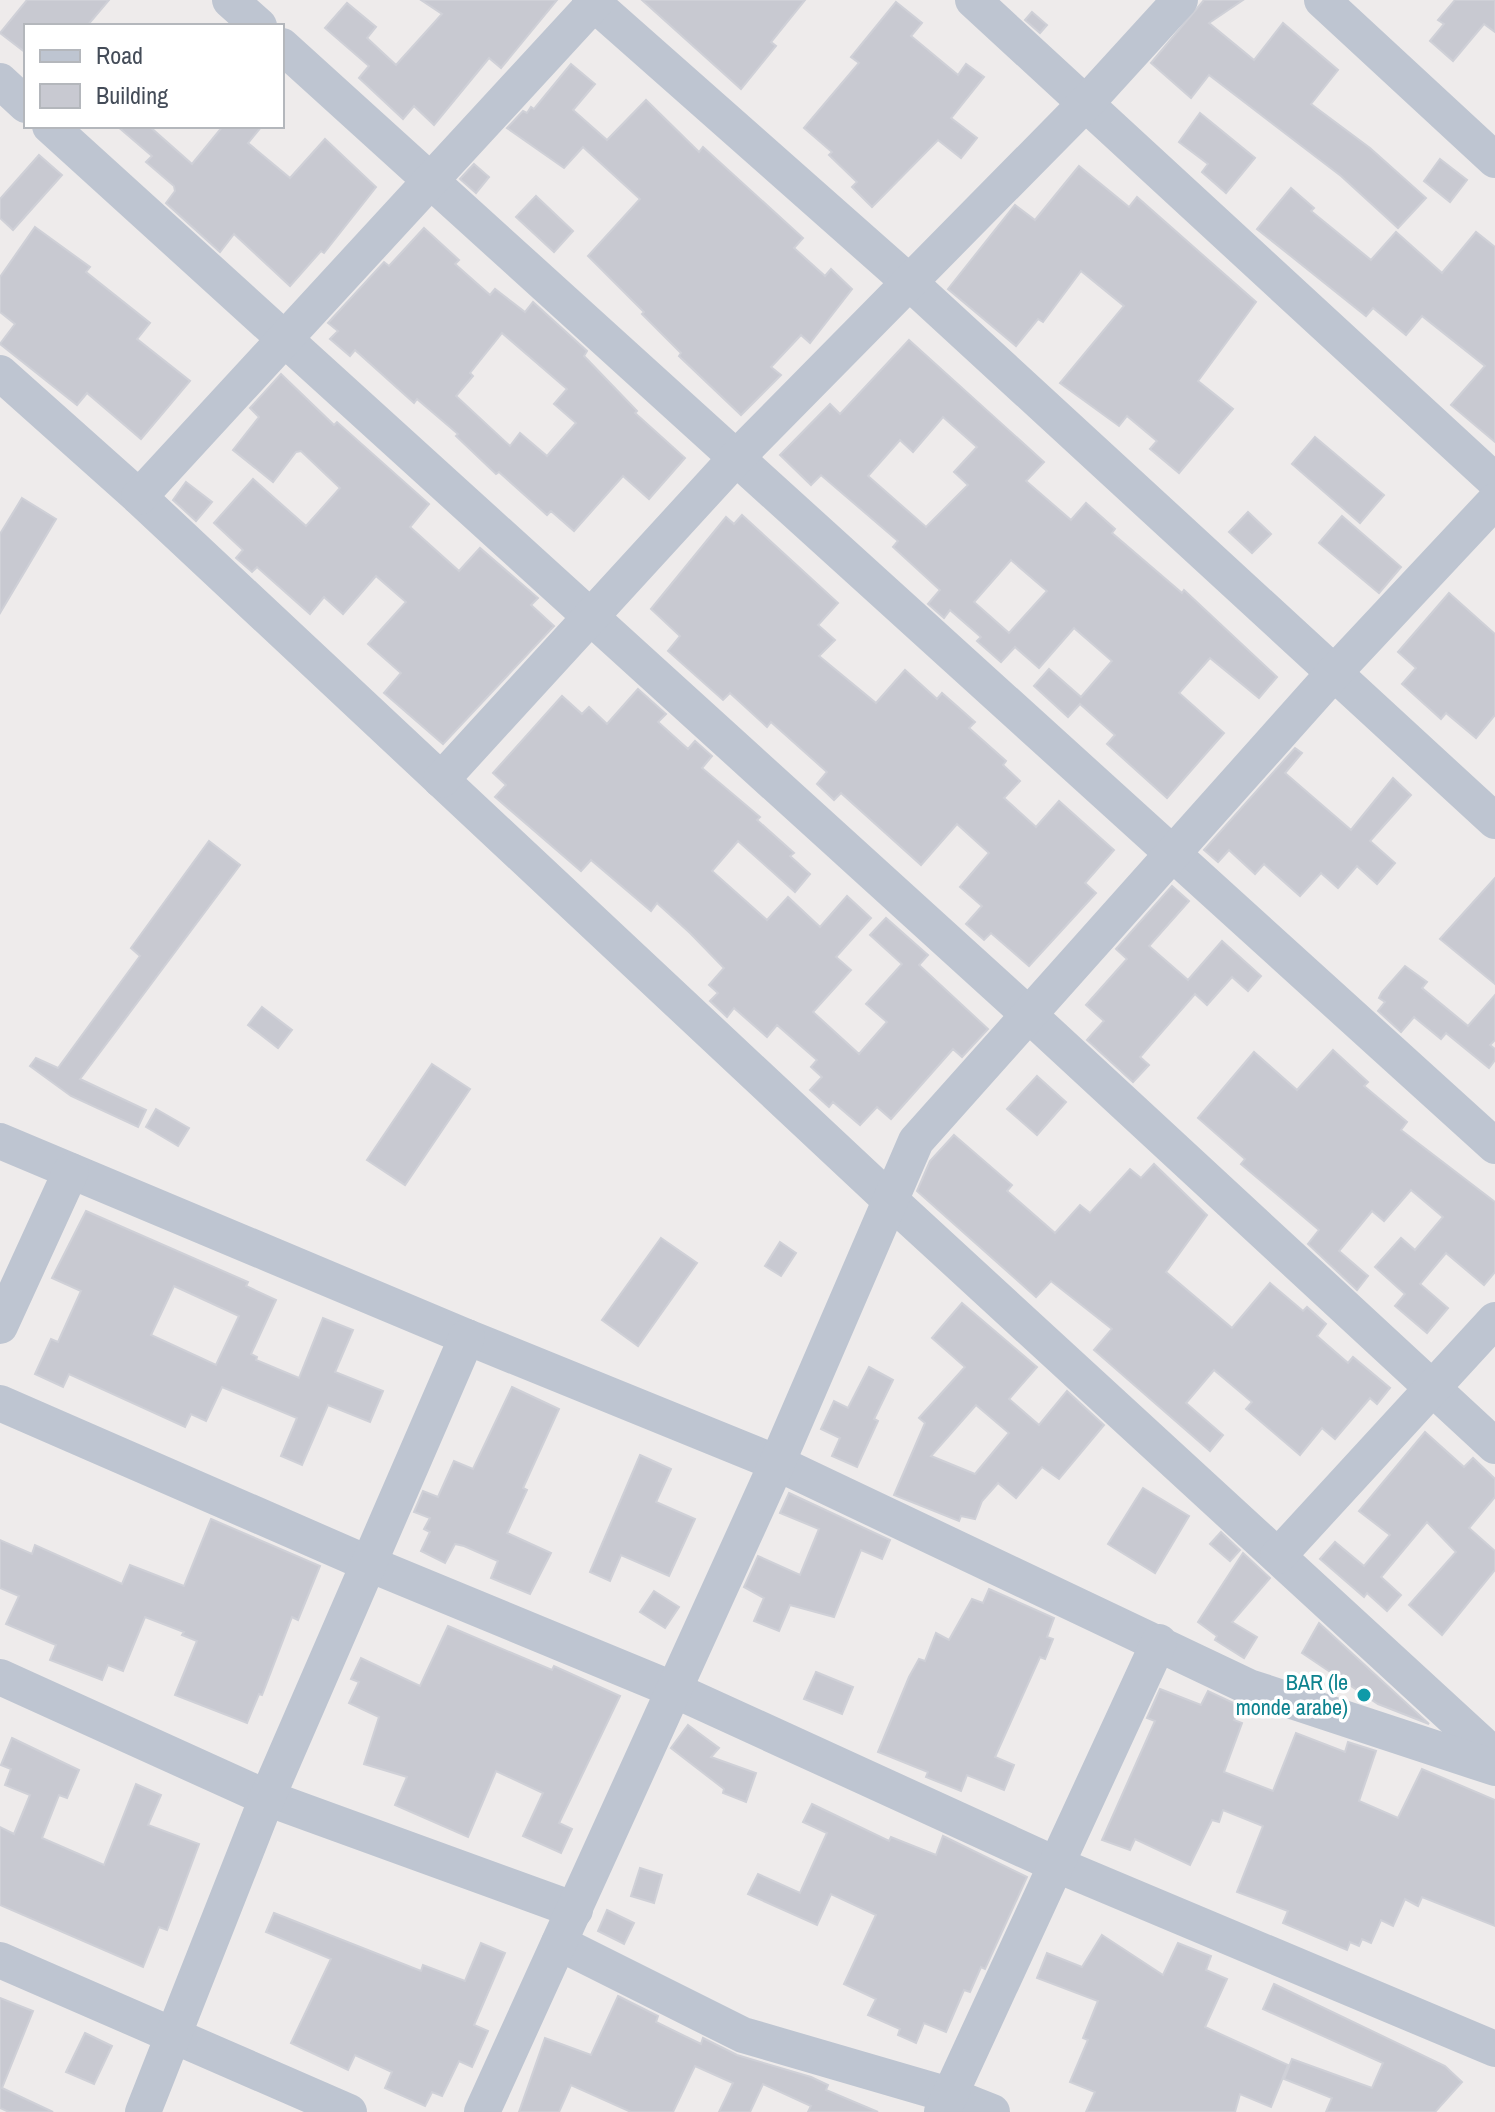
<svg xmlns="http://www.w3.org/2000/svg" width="1495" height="2112" viewBox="0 0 1495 2112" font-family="'Archivo Narrow',sans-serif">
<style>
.building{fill:#c8c9d1;stroke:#cfd0d7;stroke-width:2;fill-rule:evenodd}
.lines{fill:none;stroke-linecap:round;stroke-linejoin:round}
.minor{stroke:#bec5d1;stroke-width:36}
.culture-dot{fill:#0f9aa8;stroke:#fff;stroke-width:3}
.labels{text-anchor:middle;stroke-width:7;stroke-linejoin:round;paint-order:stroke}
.culture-label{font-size:22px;fill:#0d838f;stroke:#fff;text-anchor:end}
</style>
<rect width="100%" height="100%" fill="#eeebeb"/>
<g class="building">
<path d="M27,0H109L87,26H26V53L0,33Z"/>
<path d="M421,0H557L501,68L489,58L434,125L414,106L403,119L359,78L369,66L325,28L347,3L376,27L367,38L396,65L442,14Z"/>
<path d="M642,0H805L771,42L776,46L741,89Z"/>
<path d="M1204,0H1243L1209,23L1254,60L1283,23L1338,70L1311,104L1370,148L1426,198L1398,228L1341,176L1209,75L1191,98L1151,63Z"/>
<path d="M1455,0H1495V32L1484,24L1453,61L1430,41L1444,24L1438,20Z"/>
<path d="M896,2L922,23L911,36L958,75L966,64L984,77L951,118L977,138L961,158L938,140L872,207L852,187L857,182L829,155L832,152L804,128L859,63L851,57Z"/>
<path d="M1032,12L1047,25L1040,33L1025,20Z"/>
<path d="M571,64L595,84L573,110L607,140L646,100L699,152L703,147L803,238L794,248L825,276L831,269L852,289L810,343L801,335L771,367L781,375L741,415L679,356L681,353L642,314L644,312L588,256L640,199L583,147L564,168L507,128L523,111L527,113L531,107L534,109Z"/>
<path d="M1200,113L1255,158L1226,193L1202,172L1208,164L1179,142Z"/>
<path d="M117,126H149L192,164L223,126H262L248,143L290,178L325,139L376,187L324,253L321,251L290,286L234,234L220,252L166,203L175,191L174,186L146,162L152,156Z"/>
<path d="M39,155L62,175L13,230L0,218V199Z"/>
<path d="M1440,159L1467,180L1450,202L1424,181Z"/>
<path d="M474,164L489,177L476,193L460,179Z"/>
<path d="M1079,166L1129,207L1137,197L1256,302L1198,381L1233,409L1179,473L1150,449L1157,441L1127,416L1119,426L1060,383L1124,306L1081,271L1043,322L1038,319L1016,346L948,289L1015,205L1035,220Z"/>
<path d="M1291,188L1314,208L1311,211L1371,260L1396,232L1442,273L1476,232L1495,247V442L1451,405L1485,366L1422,316L1406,335L1373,308L1366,316L1257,229Z"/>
<path d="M536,196L573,231L554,252L516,217Z"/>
<path d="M35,227L90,267L86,272L150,323L137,339L190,381L141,439L87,393L77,405L0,344L15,324L0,312V277Z"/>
<path d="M424,228L459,260L455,264L490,295L495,289L525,312L533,302L587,351L584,356L637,411L635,413L685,458L649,499L623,476L574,531L551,511L547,515L499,472L496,474L456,436L458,434L417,399L414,403L355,350L350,356L330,339L338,331L328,323L384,262L389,266ZM502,333L567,389L554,404L576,423L547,456L520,433L510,446L456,396L473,376L470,373Z"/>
<path d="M909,340L1044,462L1026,481L1071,520L1086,503L1115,529L1112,533L1182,593L1184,590L1277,677L1259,698L1210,658L1179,693L1224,733L1167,798L1107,744L1115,735L1080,704L1068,717L1034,686L1049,669L1081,697L1112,661L1074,628L1039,668L1015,647L1001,662L977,641L981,637L950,610L944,618L928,604L940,590L893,547L898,541L821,475L811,485L780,455L830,404L840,414ZM943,417L977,447L954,472L968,485L926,527L868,476L900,440L913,452ZM1011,560L1047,591L1009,633L974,602Z"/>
<path d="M281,374L334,425L337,422L429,504L410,527L459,571L480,548L538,598L531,605L554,626L443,744L384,693L401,673L368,644L406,602L376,576L343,614L324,597L310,614L257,567L252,572L236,558L243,550L214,523L253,479L306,526L340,488L301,451L296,452L273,482L233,450L259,417L250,408Z"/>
<path d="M1315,437L1384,495L1360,523L1292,464Z"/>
<path d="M186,482L212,502L196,521L173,500Z"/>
<path d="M22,498L56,519L0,613V534Z"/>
<path d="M1248,512L1271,534L1252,553L1229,532Z"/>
<path d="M742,515L838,603L818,625L835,640L819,656L876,703L905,670L937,699L942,693L975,722L969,728L1006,761L1003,765L1020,781L1004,798L1036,827L1059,801L1114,850L1085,883L1096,893L1029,966L991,933L984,940L966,924L982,906L960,887L989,853L957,824L921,865L841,793L834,800L817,784L827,772L771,722L767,727L730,693L723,700L668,651L680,636L651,609L726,517L734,524Z"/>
<path d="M1342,516L1401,567L1379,593L1319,543Z"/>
<path d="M1449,593L1495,634V715L1476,738L1446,713L1441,719L1402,684L1416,668L1398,652Z"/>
<path d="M638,689L666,714L658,722L688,749L695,741L712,756L702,768L760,817L757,820L794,853L790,856L810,874L795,892L738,841L712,871L767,920L788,897L820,927L847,896L871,918L836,957L851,970L813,1012L859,1054L887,1022L866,1004L902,964L870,935L886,918L928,955L919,965L988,1029L962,1057L953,1049L891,1119L877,1107L860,1125L833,1102L829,1107L810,1090L822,1077L811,1067L817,1060L777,1025L767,1037L734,1008L727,1017L710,1001L718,993L709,985L724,968L690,933L657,903L651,911L591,860L581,871L495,797L506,785L493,773L562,696L582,714L589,707L607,724Z"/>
<path d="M1295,748L1302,753L1285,773L1351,830L1393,778L1411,795L1370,841L1395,863L1377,884L1357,866L1338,888L1321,873L1300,896L1264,864L1255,874L1229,850L1218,862L1204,850Z"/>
<path d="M209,841L240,865L80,1079L146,1110L138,1127L71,1096L30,1066L36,1058L58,1068L140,956L131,948Z"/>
<path d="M1495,878V984L1440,939Z"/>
<path d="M1172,886L1189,901L1149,946L1188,980L1222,941L1261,976L1248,991L1232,977L1207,1005L1195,994L1140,1057L1149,1065L1133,1082L1087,1040L1104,1021L1086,1005L1127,959L1116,949Z"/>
<path d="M1405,966L1427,982L1422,988L1468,1026L1495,995V1040L1490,1045L1495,1049V1060L1489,1068L1446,1033L1441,1039L1414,1017L1401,1032L1378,1011L1385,1002L1379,998L1382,992Z"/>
<path d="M262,1007L292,1030L278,1048L248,1025Z"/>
<path d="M1333,1050L1368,1082L1364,1086L1407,1122L1401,1130L1495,1202V1272L1484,1285L1446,1253L1420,1284L1448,1308L1427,1333L1395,1306L1405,1294L1375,1267L1401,1238L1415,1250L1443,1217L1411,1190L1384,1221L1372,1211L1339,1251L1368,1276L1357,1290L1308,1244L1319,1230L1241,1164L1245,1159L1198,1118L1254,1052L1297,1090Z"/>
<path d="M432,1064L470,1089L405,1185L367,1160Z"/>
<path d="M1037,1076L1066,1102L1037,1135L1007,1109Z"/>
<path d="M156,1109L189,1128L178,1146L146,1127Z"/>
<path d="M954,1135L1012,1185L1007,1191L1055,1233L1080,1205L1090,1213L1130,1169L1141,1178L1154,1164L1207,1215L1166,1272L1232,1328L1270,1283L1303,1311L1307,1307L1326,1324L1317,1336L1348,1363L1353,1357L1390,1388L1377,1404L1370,1398L1335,1439L1322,1428L1300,1455L1246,1409L1252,1402L1214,1370L1186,1403L1223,1435L1210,1451L1094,1350L1112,1329L1051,1281L1036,1297L917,1191L930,1161Z"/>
<path d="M86,1211L248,1282L246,1286L276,1300L251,1354L257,1357L256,1360L299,1378L323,1318L353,1330L335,1372L383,1391L370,1422L328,1405L302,1465L281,1456L297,1418L222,1387L206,1421L191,1414L185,1427L69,1374L63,1387L35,1374L51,1339L58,1342L81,1291L52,1278ZM174,1286L239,1316L216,1365L151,1335Z"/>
<path d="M661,1238L697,1263L638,1346L602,1320Z"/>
<path d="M780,1242L796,1253L781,1276L765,1266Z"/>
<path d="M962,1303L1037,1367L1009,1399L1039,1425L1067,1391L1104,1425L1059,1479L1042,1467L1016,1498L998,1483L982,1501L975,1519L961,1516L959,1521L894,1495L925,1423L919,1418L965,1367L932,1338ZM976,1405L1009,1433L975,1474L931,1456Z"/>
<path d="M869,1367L893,1380L874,1419L878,1421L857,1467L832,1456L840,1438L821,1429L834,1401L848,1408Z"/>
<path d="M512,1387L559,1409L523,1488L527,1490L507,1533L551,1553L530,1594L491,1578L498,1561L464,1546L455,1544L445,1563L421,1551L430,1532L424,1529L430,1518L414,1512L423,1491L438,1497L454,1461L473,1469Z"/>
<path d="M1425,1432L1464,1467L1473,1458L1495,1479V1497L1469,1528L1495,1551V1570L1442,1635L1409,1605L1456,1552L1427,1522L1381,1577L1401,1595L1387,1611L1367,1593L1364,1597L1320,1559L1335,1542L1364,1566L1390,1535L1359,1511Z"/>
<path d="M640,1455L671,1469L656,1502L695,1519L669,1576L621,1555L610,1581L590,1572Z"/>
<path d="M1143,1488L1189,1516L1155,1573L1108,1544Z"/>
<path d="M789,1493L890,1540L882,1559L861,1550L834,1617L790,1605L779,1631L754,1621L764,1598L744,1587L758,1556L800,1575L819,1529L780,1513Z"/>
<path d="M211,1519L320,1566L298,1620L292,1617L262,1695L259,1694L247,1723L175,1695L197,1641L182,1635L184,1632L145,1617L123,1671L108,1665L102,1680L50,1660L56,1645L6,1624L19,1596L0,1588V1540L32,1554L35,1545L122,1584L130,1565L184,1586Z"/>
<path d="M1221,1532L1240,1550L1230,1561L1210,1544Z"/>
<path d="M1243,1553L1270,1578L1232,1622L1257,1637L1244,1658L1215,1640L1217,1636L1198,1622Z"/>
<path d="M989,1589L1054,1618L1047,1637L1053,1639L1045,1659L1040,1657L995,1757L1014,1765L1004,1790L967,1775L961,1791L926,1777L928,1772L878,1752L909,1677L919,1659L925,1661L936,1633L949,1640L972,1599L983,1603Z"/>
<path d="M654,1591L679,1607L665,1628L640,1612Z"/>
<path d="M1319,1623L1429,1724L1378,1704L1302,1653Z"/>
<path d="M448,1626L552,1670L554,1666L620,1696L559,1823L572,1829L561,1853L523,1836L543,1793L496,1771L468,1837L395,1805L407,1777L364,1764L379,1717L349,1703L359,1682L351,1679L361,1658L420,1686Z"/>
<path d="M816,1672L853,1687L842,1714L804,1699Z"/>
<path d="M1160,1689L1201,1705L1208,1691L1240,1706L1234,1720L1242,1723L1224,1772L1273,1791L1296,1733L1345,1752L1348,1742L1376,1751L1359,1801L1398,1818L1422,1769L1495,1800V1926L1422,1897L1418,1906L1405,1899L1393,1926L1381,1920L1371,1943L1362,1939L1359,1946L1350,1942L1347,1950L1283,1923L1288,1911L1237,1892L1263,1826L1223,1810L1219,1822L1212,1820L1190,1865L1135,1839L1130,1850L1102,1840L1155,1721L1147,1718Z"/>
<path d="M688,1725L719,1748L711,1757L756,1773L746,1802L723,1793L724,1789L671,1748Z"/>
<path d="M12,1738L79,1770L67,1798L59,1795L42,1838L104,1865L136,1784L161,1795L148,1825L199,1844L167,1930L159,1927L143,1967L0,1905V1827L14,1834L30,1795L5,1785L11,1769L1,1765Z"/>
<path d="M812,1804L889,1841L891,1837L936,1855L943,1836L1027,1877L985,1969L981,1967L970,1992L964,1990L946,2032L924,2023L916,2043L898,2035L900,2029L868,2015L876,1999L844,1984L876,1915L831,1894L817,1925L748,1894L758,1874L800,1893L827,1833L803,1822Z"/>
<path d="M640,1868L662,1875L654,1903L631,1896Z"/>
<path d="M607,1910L634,1923L624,1944L598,1931Z"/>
<path d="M274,1913L421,1971L423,1965L465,1981L481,1943L505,1953L474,2025L488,2031L472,2067L459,2061L442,2096L432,2092L425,2106L385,2088L392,2072L355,2055L348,2070L291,2043L331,1959L266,1932Z"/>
<path d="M1102,1935L1163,1975L1178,1943L1211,1956L1206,1970L1227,1979L1205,2027L1288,2065L1271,2107L1240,2094L1235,2112H1086L1095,2092L1070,2082L1088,2040L1083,2038L1098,2001L1037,1978L1047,1953L1082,1967Z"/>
<path d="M1274,1984L1445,2066L1462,2082L1435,2112H1326L1332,2098L1284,2079L1292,2059L1372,2088L1383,2063L1263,2009Z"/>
<path d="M618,1996L658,2016L656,2022L701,2044L703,2038L737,2055L811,2077L828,2085L826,2090L878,2112H808L811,2106L763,2084L750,2112H719L733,2083L695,2066L673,2112H631L571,2085L559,2112H519L545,2038L591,2055Z"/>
<path d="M0,1998L33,2011L2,2088L53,2112H9L0,2108Z"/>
<path d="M85,2033L112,2046L94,2084L66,2072Z"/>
</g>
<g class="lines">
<g class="minor">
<path d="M230,0L259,26"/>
<path d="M590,0L909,282L1495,821"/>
<path d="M973,0L1495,481"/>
<path d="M1322,0L1495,160"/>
<path d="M282,46L1495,1146"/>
<path d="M0,81L26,105"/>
<path d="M50,126L1029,1015L1495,1446"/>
<path d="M0,373L139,497L891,1201L1495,1756"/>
<path d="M139,497L597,0"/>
<path d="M441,780L737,457L1087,102L1180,0"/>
<path d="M0,1141L467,1337L777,1463L1249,1687L1495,1768"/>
<path d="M0,1326L71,1171"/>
<path d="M0,1403L367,1563L672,1689L1055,1864L1495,2049"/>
<path d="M1278,1556L1495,1320"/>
<path d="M0,1677L267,1798L575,1910"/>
<path d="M559,1943L743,2035L949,2095L992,2112"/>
<path d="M0,1960L349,2112"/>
<path d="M143,2112L267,1798L467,1337"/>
<path d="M482,2112L777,1463L916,1141L1333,674L1495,501"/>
<path d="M942,2112L1159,1642"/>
</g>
</g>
<circle class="culture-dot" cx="1364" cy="1695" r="8"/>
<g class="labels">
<g class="culture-label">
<text x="1348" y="1690">BAR (le<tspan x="1348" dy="25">monde arabe)</tspan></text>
</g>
</g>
<rect x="24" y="24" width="260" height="104" fill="#ffffff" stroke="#b4b7bc" stroke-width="2"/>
<rect x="40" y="50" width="40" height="12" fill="#bec5d1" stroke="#b4b7bc" stroke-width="2"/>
<text x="96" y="64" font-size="24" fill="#444c58">Road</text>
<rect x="40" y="84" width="40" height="24" fill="#c8c9d1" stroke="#b4b7bc" stroke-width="2"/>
<text x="96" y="104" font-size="24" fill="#444c58">Building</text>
</svg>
